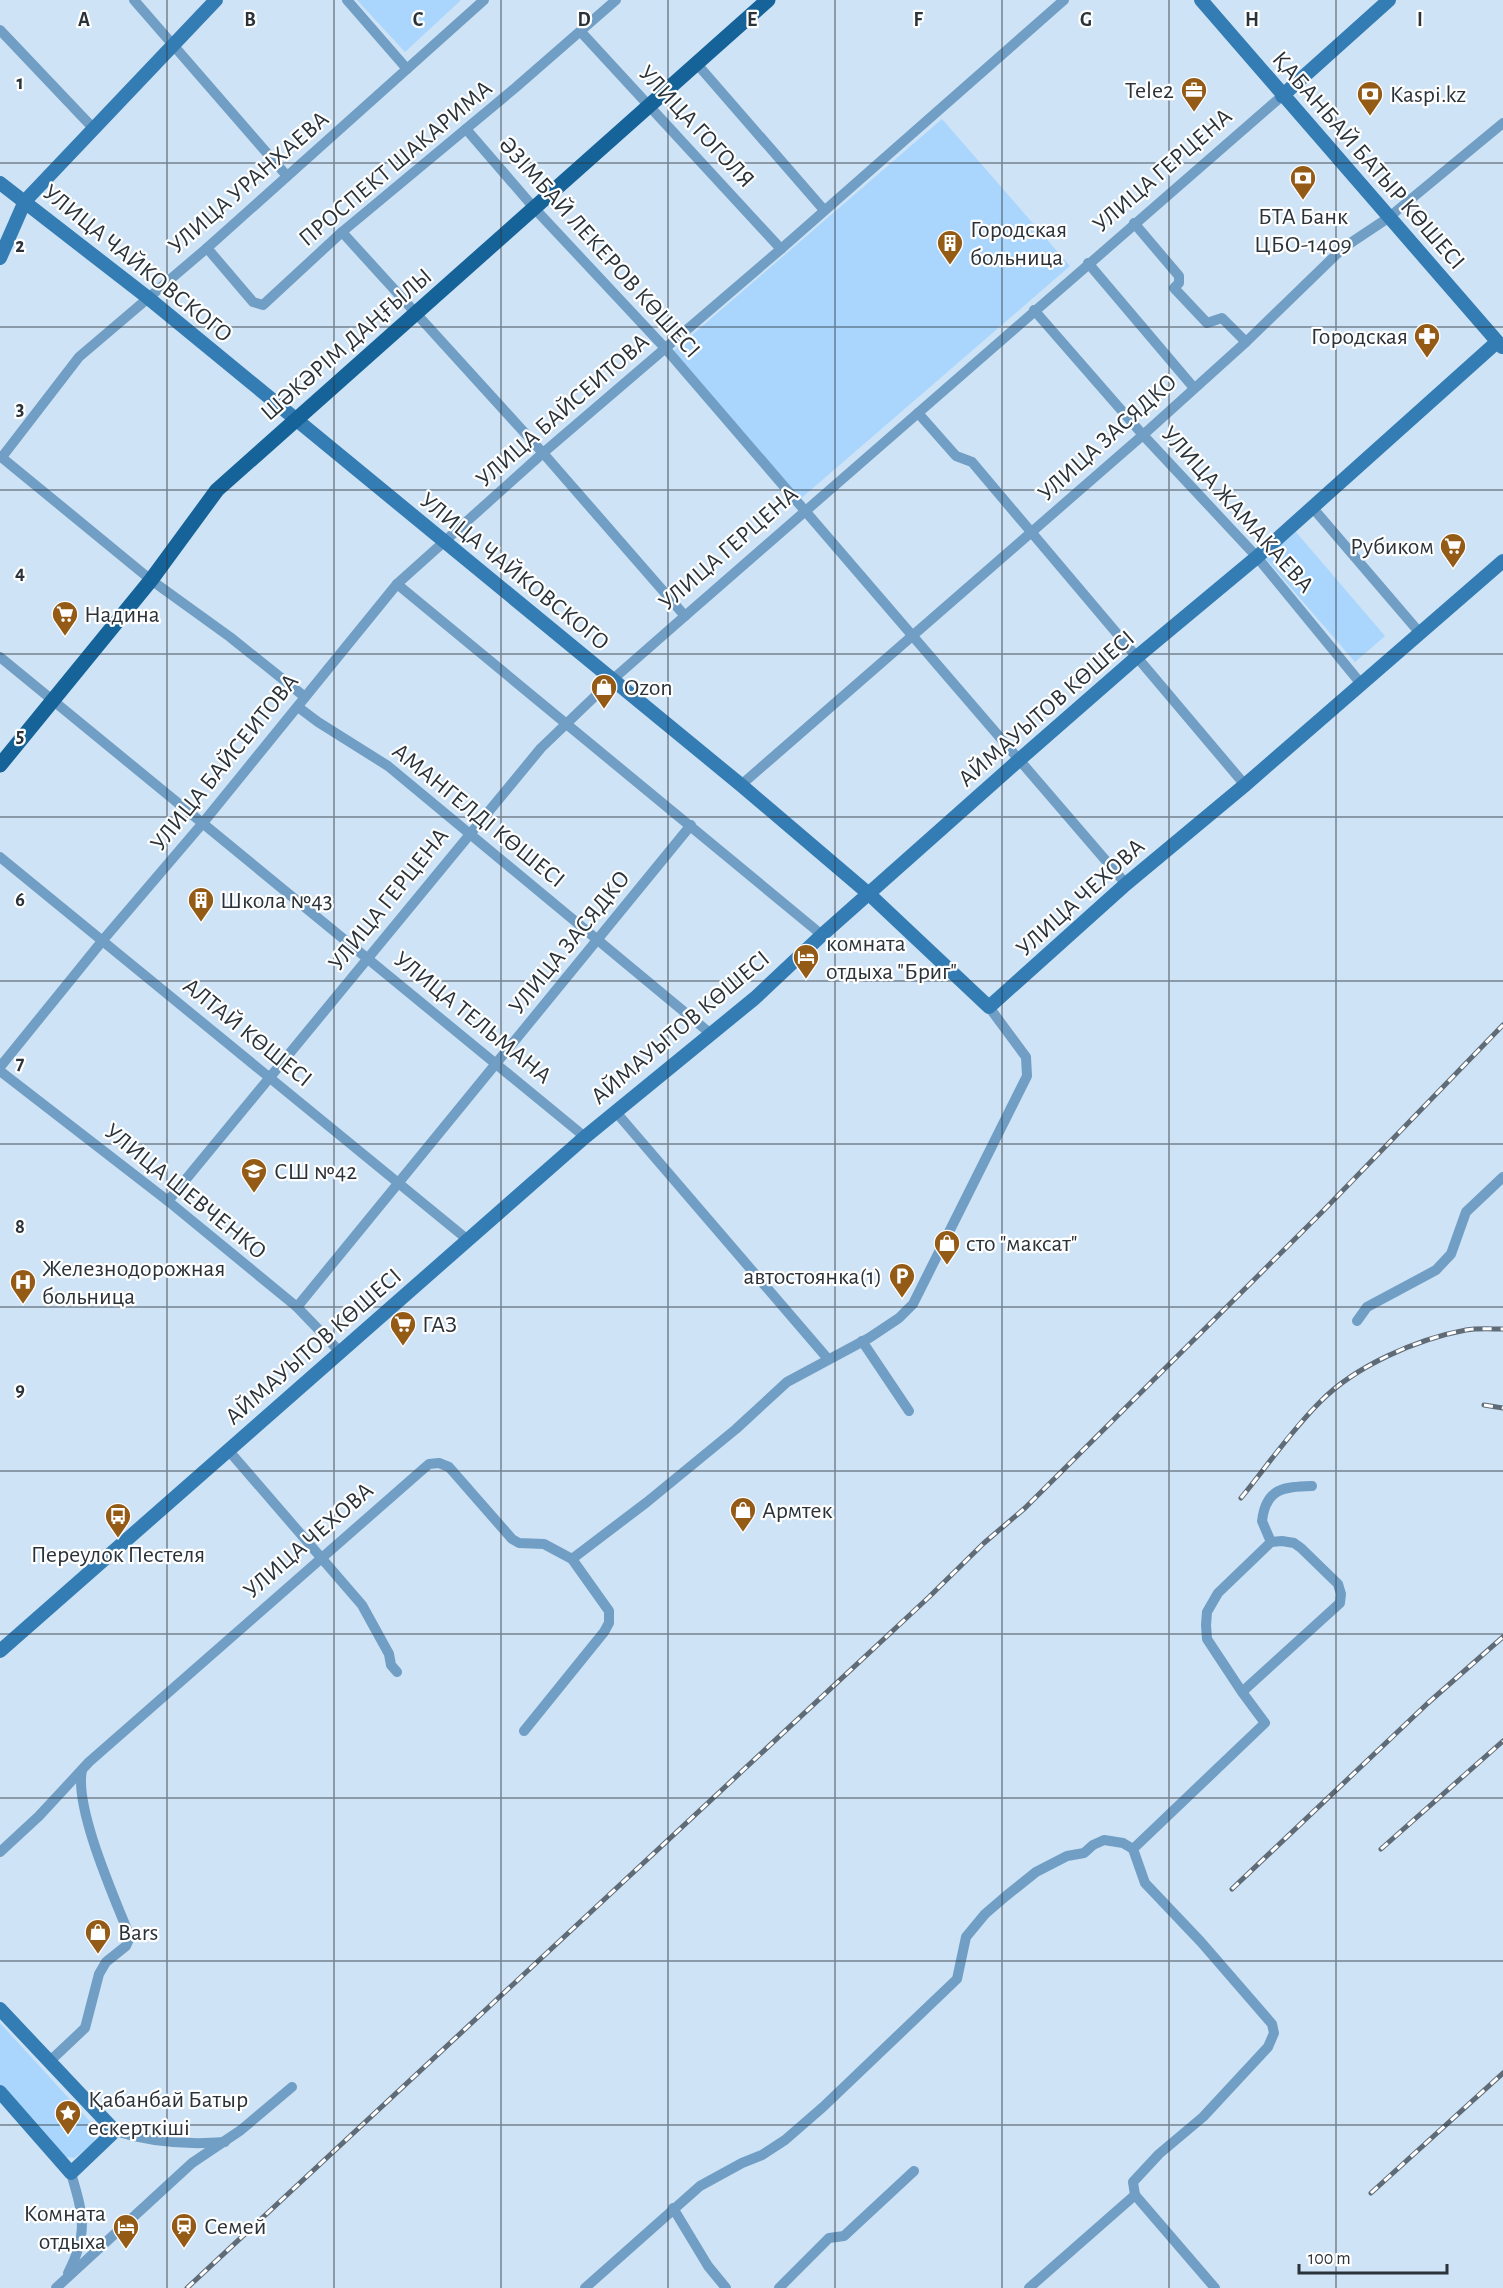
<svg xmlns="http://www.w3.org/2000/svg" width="1503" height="2288" viewBox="0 0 1503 2288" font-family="'Alegreya Sans',sans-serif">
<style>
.green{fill:#aad6fd}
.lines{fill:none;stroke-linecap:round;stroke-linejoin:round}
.street{stroke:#719ec4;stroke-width:10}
.secondary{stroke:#347cb4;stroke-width:14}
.primary{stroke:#156399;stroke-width:15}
.rail-casing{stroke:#5f6b76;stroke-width:5}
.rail{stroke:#fff;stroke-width:3;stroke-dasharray:9;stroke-linecap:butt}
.grid{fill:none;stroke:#2b333a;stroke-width:1.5;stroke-opacity:0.55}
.labels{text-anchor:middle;stroke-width:4.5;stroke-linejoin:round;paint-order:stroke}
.poi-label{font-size:24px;fill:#2b333a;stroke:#fff;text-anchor:start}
.street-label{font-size:24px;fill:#2b333a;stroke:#fff}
.grid-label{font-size:20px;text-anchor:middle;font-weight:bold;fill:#2b333a;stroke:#fff;stroke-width:4.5;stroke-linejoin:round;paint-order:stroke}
</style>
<rect width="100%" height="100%" fill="#cee3f5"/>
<g class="green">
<path d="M357,0H461L405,52Z"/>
<path d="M942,119L1070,266L798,501L670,354Z"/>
<path d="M1296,532L1385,636L1355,662L1265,558Z"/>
<path d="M0,2023L97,2129L94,2143L74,2158L60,2156L0,2089Z"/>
</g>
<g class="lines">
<g class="street">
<path d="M134,0L287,176"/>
<path d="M347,0L407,69"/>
<path d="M0,30L94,129"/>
<path d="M581,32L781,249"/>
<path d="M697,64L824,210"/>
<path d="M466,129L535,209L665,348L1126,884"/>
<path d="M1134,223L1179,276V283L1174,288L1207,323L1222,318L1246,342"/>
<path d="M342,232L543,453L685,616"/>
<path d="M207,248L253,302L263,305L342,232L515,88L616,0"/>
<path d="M1088,263L1194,388"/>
<path d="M1034,310L1143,435L1257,557L1362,685"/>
<path d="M918,413L956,456L972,462L1245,785"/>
<path d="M0,456L151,580L230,637L305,697"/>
<path d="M2,457L79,357L207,248L484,0"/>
<path d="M1312,507L1419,632"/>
<path d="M397,584L822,935"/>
<path d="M0,657L585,1137"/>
<path d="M298,707L318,722L388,766L711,1034"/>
<path d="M741,785L1143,435L1246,342L1343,248L1388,218L1503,123"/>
<path d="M0,857L468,1240"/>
<path d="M0,1067L103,940L202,824L397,584L543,453L781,249L1064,0"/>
<path d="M0,1071L168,1201L297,1307L340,1352"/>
<path d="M615,1111L828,1359"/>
<path d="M168,1201L541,748L612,680L685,616L1282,96"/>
<path d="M297,1307L691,825"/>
<path d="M1357,1321L1367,1307L1436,1270L1451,1254L1466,1212L1503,1177"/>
<path d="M862,1341L909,1411"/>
<path d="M229,1451L362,1605L389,1654L391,1665L397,1672"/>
<path d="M1271,1542L1262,1521C1266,1488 1283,1487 1312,1486"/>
<path d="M572,1559L647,1502L736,1429L787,1382L869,1338L899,1318L913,1304L1027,1076L1026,1057L989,1007"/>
<path d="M0,1852L39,1816L89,1762L429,1464L439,1463L449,1467L512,1539L519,1543L544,1544L572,1559L609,1611V1623L604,1632L524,1731"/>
<path d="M50,2061L85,2028L99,1974L106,1962L126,1946L130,1937C115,1899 74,1808 82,1770"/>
<path d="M115,2131C150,2142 188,2145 225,2142"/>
<path d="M1135,2195L1133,2182L1159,2154L1203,2117L1268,2047L1274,2033L1272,2024L1201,1942L1145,1883L1133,1849L1265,1723L1242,1692L1207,1639L1206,1625L1207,1612L1218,1593L1271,1542L1282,1541L1294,1543L1301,1548L1338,1584L1341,1594L1340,1603L1242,1692"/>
<path d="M1135,2195L1215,2288"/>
<path d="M673,2208L708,2266L726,2288"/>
<path d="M68,2273C89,2233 83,2214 71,2173"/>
<path d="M56,2288L192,2163L241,2130L292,2087"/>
<path d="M585,2288L700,2186L742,2163L762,2155L785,2140L823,2107L957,1979L966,1937L985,1914L1006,1896L1036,1872L1067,1856L1084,1853L1093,1845L1104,1840L1123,1843L1133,1849"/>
<path d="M779,2288L829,2238L844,2236L914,2171"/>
<path d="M1029,2288L1135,2195"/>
</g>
<g class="secondary">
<path d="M1201,0L1502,347"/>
<path d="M1282,96L1389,0"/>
<path d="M0,183L147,297L741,785L869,894L989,1007L1126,884L1245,785L1503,561"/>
<path d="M0,258L25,201L216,0"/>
<path d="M0,1651L585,1137L755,998L822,935L1019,760L1138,656L1257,557L1497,342"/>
<path d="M0,2009L115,2131L71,2173L0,2092"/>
</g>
<path class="primary" d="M0,765L151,580L217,490L768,0"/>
<g class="rail-casing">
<g id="rail">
<path d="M1484,1405L1503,1408"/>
<path d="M1241,1498C1267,1466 1291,1431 1320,1402C1355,1366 1417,1339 1466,1330C1478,1328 1491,1329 1503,1329"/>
<path d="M1381,1849L1503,1741"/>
<path d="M1232,1889L1428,1703L1503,1637"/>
<path d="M1371,2193L1503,2073"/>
<path d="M187,2288L929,1597L984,1543L1025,1508L1323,1211L1503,1025"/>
</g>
</g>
<use href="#rail" class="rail"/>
</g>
<path class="grid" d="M167,0V2288M334,0V2288M501,0V2288M668,0V2288M835,0V2288M1002,0V2288M1169,0V2288M1336,0V2288M0,163H1503M0,327H1503M0,490H1503M0,654H1503M0,817H1503M0,981H1503M0,1144H1503M0,1307H1503M0,1471H1503M0,1634H1503M0,1798H1503M0,1961H1503M0,2125H1503"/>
<defs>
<g id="office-pin" transform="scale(1.35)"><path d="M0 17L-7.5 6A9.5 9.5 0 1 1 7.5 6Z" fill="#945b17" stroke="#fff"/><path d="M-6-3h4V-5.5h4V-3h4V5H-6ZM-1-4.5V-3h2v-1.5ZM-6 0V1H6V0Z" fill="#fff"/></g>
<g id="bank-pin" transform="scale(1.35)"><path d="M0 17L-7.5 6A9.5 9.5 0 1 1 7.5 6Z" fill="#945b17" stroke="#fff"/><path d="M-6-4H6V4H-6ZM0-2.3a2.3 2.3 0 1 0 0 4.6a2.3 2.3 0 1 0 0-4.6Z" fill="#fff"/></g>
<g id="building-pin" transform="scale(1.35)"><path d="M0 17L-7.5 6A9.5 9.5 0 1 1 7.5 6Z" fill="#945b17" stroke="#fff"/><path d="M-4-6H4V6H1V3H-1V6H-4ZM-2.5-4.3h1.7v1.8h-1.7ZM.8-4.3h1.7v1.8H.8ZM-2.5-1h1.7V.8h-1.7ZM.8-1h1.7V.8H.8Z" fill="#fff"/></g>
<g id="pharmacy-pin" transform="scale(1.35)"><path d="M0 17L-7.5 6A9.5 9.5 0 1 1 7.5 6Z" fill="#945b17" stroke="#fff"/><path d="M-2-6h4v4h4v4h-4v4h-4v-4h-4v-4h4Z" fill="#fff"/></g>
<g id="supermarket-pin" transform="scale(1.35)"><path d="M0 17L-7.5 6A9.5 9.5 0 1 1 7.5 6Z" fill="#945b17" stroke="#fff"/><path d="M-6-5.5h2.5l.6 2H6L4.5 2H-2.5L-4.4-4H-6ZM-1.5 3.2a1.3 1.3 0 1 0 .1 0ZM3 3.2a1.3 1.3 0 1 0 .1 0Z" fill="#fff"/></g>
<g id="shop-pin" transform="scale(1.35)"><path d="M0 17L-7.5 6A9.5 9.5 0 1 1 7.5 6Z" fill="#945b17" stroke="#fff"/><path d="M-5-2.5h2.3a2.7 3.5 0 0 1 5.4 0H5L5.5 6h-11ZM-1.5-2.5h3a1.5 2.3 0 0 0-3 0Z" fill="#fff"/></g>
<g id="hotel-pin" transform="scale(1.35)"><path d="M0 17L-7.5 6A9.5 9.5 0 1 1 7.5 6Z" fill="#945b17" stroke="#fff"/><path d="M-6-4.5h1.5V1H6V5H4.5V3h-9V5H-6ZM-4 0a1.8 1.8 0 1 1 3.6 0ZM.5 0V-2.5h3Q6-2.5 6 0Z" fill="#fff"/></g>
<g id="school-pin" transform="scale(1.35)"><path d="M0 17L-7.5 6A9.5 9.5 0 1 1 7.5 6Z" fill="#945b17" stroke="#fff"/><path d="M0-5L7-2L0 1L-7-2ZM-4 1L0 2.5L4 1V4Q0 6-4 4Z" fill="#fff"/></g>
<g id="parking-pin" transform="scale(1.35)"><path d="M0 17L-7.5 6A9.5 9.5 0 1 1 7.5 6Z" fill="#945b17" stroke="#fff"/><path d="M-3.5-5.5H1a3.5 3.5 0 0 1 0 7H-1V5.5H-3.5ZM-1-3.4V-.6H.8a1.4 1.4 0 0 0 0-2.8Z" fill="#fff"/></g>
<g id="hospital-pin" transform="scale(1.35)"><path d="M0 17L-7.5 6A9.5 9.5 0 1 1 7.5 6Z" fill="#945b17" stroke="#fff"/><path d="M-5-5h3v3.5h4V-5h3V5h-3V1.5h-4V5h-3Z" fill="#fff"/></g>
<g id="bus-pin" transform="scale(1.35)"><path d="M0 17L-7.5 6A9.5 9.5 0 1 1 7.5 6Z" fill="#945b17" stroke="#fff"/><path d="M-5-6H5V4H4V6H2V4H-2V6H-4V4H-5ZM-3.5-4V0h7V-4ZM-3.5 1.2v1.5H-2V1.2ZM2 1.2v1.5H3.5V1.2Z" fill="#fff"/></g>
<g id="sight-pin" transform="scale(1.35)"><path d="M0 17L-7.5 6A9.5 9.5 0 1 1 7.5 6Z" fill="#945b17" stroke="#fff"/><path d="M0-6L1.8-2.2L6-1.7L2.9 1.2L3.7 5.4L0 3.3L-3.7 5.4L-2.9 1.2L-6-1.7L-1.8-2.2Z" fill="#fff"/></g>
<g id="station-pin" transform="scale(1.35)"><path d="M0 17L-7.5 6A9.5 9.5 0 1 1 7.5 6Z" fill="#945b17" stroke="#fff"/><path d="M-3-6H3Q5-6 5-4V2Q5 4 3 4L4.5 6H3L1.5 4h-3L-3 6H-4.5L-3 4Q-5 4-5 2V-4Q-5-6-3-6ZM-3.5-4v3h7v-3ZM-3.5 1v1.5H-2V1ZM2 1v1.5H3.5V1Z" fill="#fff"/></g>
</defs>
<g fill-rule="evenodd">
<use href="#office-pin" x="1194" y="90"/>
<use href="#bank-pin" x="1370" y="94"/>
<use href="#bank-pin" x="1303" y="178"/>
<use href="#building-pin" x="950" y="243"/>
<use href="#pharmacy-pin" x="1427" y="336"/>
<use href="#supermarket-pin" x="1453" y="546"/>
<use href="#supermarket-pin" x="65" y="614"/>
<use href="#shop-pin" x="604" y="687"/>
<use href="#building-pin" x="201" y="900"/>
<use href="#hotel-pin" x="806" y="957"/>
<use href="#school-pin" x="254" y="1171"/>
<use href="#shop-pin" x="947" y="1243"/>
<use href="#parking-pin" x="902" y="1276"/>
<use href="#hospital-pin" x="23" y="1282"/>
<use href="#supermarket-pin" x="403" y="1324"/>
<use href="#shop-pin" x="743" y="1510"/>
<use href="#bus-pin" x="118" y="1516"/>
<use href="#shop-pin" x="98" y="1932"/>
<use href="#sight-pin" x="68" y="2113"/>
<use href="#station-pin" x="184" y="2226"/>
<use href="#hotel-pin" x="126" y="2227"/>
</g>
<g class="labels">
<g class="poi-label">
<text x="1174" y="98" text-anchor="end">Tele2</text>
<text x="1390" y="102">Kaspi.kz</text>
<text x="1303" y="224" text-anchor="middle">БТА Банк<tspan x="1303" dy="28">ЦБО-1409</tspan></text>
<text x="970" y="237">Городская<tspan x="970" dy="28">больница</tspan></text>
<text x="1408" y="344" text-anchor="end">Городская</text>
<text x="1434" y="554" text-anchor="end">Рубиком</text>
<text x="84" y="622">Надина</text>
<text x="624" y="695">Ozon</text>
<text x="220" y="908">Школа №43</text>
<text x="826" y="951">комната<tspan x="826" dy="28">отдыха "Бриг"</tspan></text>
<text x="274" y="1179">СШ №42</text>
<text x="966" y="1251">сто "максат"</text>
<text x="42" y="1276">Железнодорожная<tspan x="42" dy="28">больница</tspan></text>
<text x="882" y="1284" text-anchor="end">автостоянка(1)</text>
<text x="422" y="1332">ГАЗ</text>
<text x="762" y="1518">Армтек</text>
<text x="118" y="1562" text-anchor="middle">Переулок Пестеля</text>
<text x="118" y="1940">Bars</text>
<text x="88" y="2107">Қабанбай Батыр<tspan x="88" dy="28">ескерткіші</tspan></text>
<text x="106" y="2221" text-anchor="end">Комната<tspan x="106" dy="28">отдыха</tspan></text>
<text x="204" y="2234">Семей</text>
</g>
<g class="street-label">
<text transform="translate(697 126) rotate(47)" y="8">УЛИЦА ГОГОЛЯ</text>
<text transform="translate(1369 160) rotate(49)" y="8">ҚАБАНБАЙ БАТЫР КӨШЕСІ</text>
<text transform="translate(395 163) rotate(-40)" y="8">ПРОСПЕКТ ШАКАРИМА</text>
<text transform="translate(1162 170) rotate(-41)" y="8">УЛИЦА ГЕРЦЕНА</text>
<text transform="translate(248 182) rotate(-41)" y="8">УЛИЦА УРАНХАЕВА</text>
<text transform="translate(600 247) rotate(48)" y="8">ӘЗІМБАЙ ЛЕКЕРОВ КӨШЕСІ</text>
<text transform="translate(138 263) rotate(39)" y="8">УЛИЦА ЧАЙКОВСКОГО</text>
<text transform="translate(346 344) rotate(-41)" y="8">ШӘКӘРІМ ДАҢҒЫЛЫ</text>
<text transform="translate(562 410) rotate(-41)" y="8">УЛИЦА БАЙСЕИТОВА</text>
<text transform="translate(1107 437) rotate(-42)" y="8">УЛИЦА ЗАСЯДКО</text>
<text transform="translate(1238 509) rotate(48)" y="8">УЛИЦА ЖАМАКАЕВА</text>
<text transform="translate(728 548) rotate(-41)" y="8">УЛИЦА ГЕРЦЕНА</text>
<text transform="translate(515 571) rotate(39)" y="8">УЛИЦА ЧАЙКОВСКОГО</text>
<text transform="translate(1046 708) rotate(-41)" y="8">АЙМАУЫТОВ КӨШЕСІ</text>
<text transform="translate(224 762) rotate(-51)" y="8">УЛИЦА БАЙСЕИТОВА</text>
<text transform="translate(479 815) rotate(39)" y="8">АМАНГЕЛДІ КӨШЕСІ</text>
<text transform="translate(1080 897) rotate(-42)" y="8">УЛИЦА ЧЕХОВА</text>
<text transform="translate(388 899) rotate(-51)" y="8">УЛИЦА ГЕРЦЕНА</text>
<text transform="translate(569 942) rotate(-51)" y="8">УЛИЦА ЗАСЯДКО</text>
<text transform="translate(473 1017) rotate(39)" y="8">УЛИЦА ТЕЛЬМАНА</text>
<text transform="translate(680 1027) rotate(-40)" y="8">АЙМАУЫТОВ КӨШЕСІ</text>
<text transform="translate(248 1032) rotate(39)" y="8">АЛТАЙ КӨШЕСІ</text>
<text transform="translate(186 1191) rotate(39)" y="8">УЛИЦА ШЕВЧЕНКО</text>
<text transform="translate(313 1346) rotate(-41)" y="8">АЙМАУЫТОВ КӨШЕСІ</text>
<text transform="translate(308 1540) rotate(-41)" y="8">УЛИЦА ЧЕХОВА</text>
</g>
</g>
<g class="grid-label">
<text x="84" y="26">A</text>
<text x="250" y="26">B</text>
<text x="418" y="26">C</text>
<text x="584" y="26">D</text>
<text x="752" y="26">E</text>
<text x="918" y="26">F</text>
<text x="1086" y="26">G</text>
<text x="1252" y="26">H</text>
<text x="1420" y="26">I</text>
<text x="20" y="89">1</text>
<text x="20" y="252">2</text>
<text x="20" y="415">3</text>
<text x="20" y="579">4</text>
<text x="20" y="742">5</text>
<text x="20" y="906">6</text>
<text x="20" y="1069">7</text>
<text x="20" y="1233">8</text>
<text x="20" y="1396">9</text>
</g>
<path d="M1299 2264v9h148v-9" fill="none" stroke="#2b333a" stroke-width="3"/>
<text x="1308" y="2264" font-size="18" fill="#2b333a" stroke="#ffffff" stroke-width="4.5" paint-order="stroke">100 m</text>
</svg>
